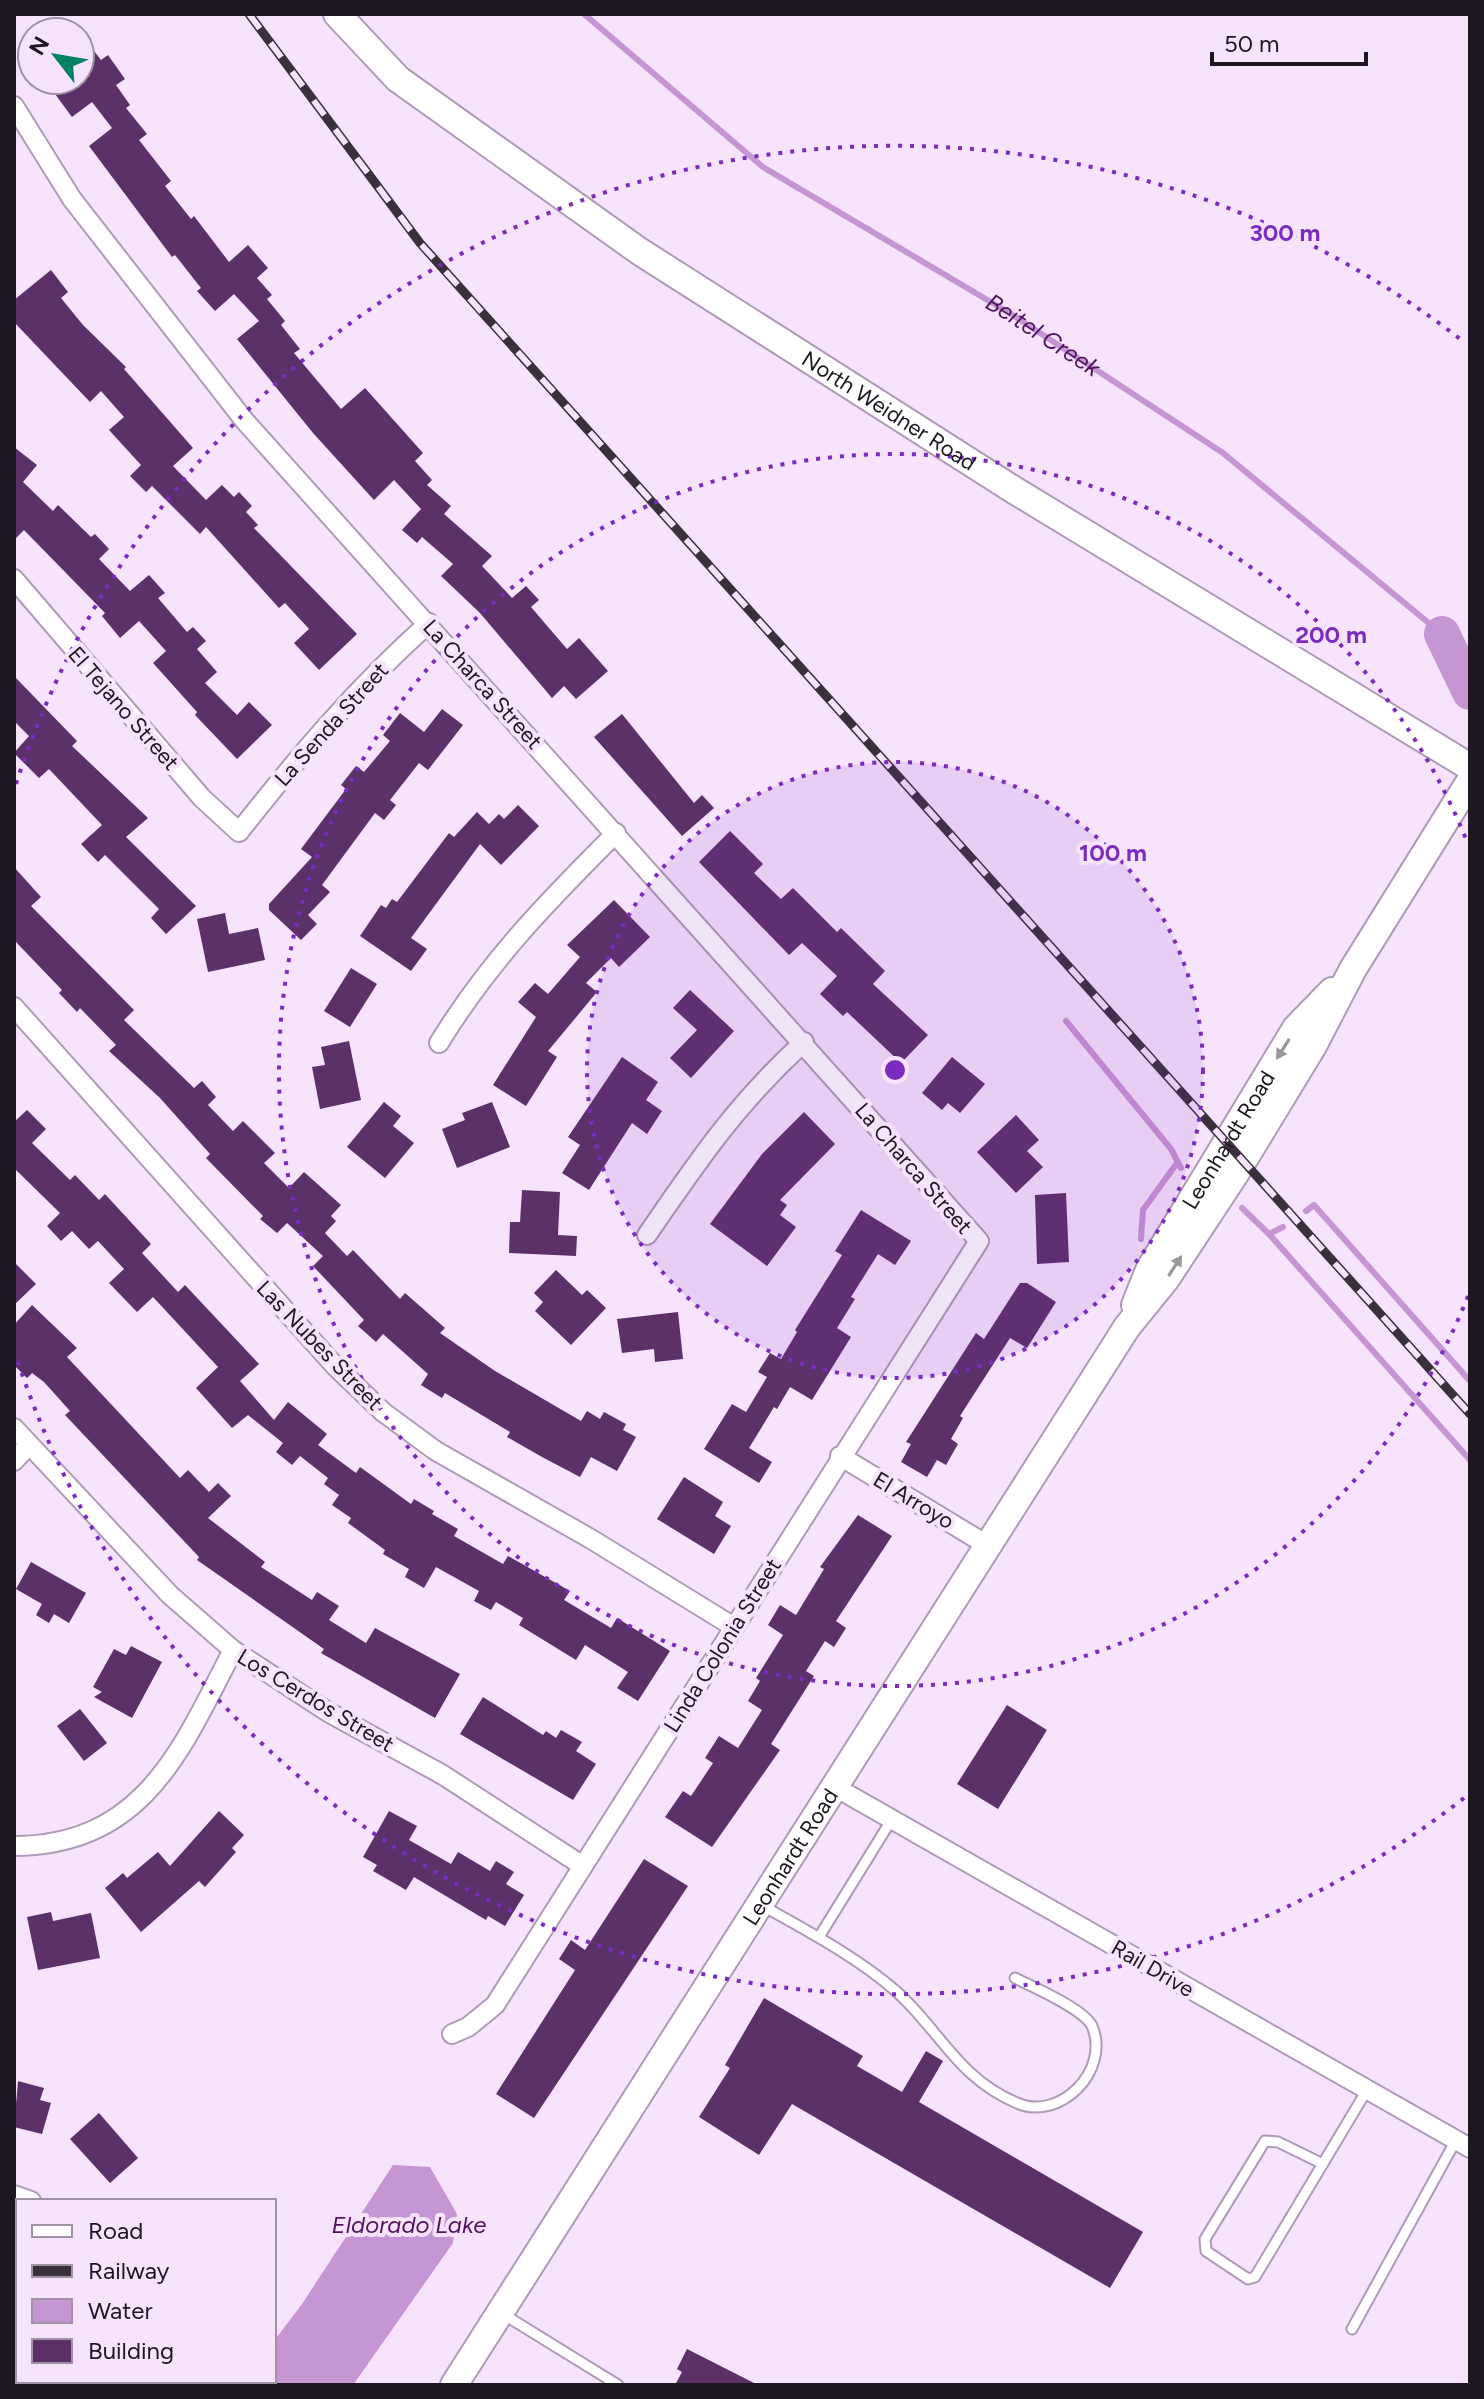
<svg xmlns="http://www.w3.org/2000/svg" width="1484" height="2399" viewBox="0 0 1484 2399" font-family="Figtree,sans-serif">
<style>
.water{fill:#c695d4}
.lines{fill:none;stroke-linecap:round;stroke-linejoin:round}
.stream{stroke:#c695d4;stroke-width:6}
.river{stroke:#c695d4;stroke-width:36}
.building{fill:#5c3068}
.lane-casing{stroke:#b09bb6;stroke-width:13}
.street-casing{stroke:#b09bb6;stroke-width:22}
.secondary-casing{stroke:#b09bb6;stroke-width:30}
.lane{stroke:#fff;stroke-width:9}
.street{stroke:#fff;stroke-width:18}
.secondary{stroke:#fff;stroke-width:26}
.rail-casing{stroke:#39303c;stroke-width:9}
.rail{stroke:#f7e4fc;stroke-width:6;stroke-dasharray:18;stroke-linecap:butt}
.oneway{fill:#9a969b}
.ring{fill:none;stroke:#7b2cbf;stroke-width:4;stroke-dasharray:4 8}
.labels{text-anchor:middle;stroke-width:8;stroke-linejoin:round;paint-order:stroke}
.street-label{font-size:22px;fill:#1e1620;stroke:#f7e4fc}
.water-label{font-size:24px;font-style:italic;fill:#50135f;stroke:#f7e4fc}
.centre{fill:#7b2cbf;stroke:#f7e4fc;stroke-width:4}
.ring-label{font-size:24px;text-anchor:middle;font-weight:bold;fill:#7b2cbf;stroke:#f7e4fc;stroke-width:8;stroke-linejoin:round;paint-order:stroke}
</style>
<rect width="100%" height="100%" fill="#f7e4fc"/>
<path class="water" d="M393,2165L430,2167L457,2214L453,2243L353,2385H240L243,2381H274V2341L302,2304Z"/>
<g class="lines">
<g class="stream">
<path id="s1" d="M584,14L763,167L1011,314L1223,453L1442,634"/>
<path d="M1066,1021L1171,1149L1181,1168"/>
<path d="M1242,1208L1269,1234L1470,1460"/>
<path d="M1306,1211L1314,1205L1470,1381"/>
<path d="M1269,1234L1283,1227"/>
<path d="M1141,1239L1143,1210L1177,1163"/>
</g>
<path class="river" d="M1442,634L1470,692"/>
</g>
<g class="building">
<path d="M80,33L101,60L108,55L125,79L116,85L130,105L126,108L147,134L139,140L171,181L165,186L191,219L194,216L229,262L248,245L268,268L257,278L272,295L267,299L285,321L281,325L300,349L294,353L341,409L365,388L423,453L415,461L432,480L427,485L451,506L444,514L492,556L482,566L512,598L526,586L539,600L531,607L567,649L579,638L608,671L576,699L564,686L552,698L480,613L441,576L453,564L422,537L417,543L402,530L421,509L394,480L374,500L313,433L237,339L259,321L234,294L215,311L197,291L201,288L175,255L172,257L89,146L112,128L92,102L72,117L55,94L60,91L51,80H80Z"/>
<path d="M51,270L68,292L61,298L83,325L126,367L124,369L193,448L173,466L206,500L222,485L234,497L239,492L252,506L246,512L258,525L254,528L357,634L319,670L294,643L309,629L285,603L279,608L206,527L200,534L152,486L146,492L130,476L141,465L109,430L124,417L101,391L90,402L14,322V300Z"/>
<path d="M14,447L37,465L23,482L53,511L58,505L91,537L95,534L109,549L99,559L130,591L149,575L165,593L158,598L187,632L193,627L206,641L197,649L217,672L205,683L237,715L249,702L272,725L237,759L195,715L197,712L153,663L166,651L139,621L120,638L102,616L105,613L24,530L14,540Z"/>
<path d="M14,676L77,741L72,746L148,818L126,837L196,906L166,934L151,918L159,909L105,855L98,862L81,844L102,825L49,769L39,778L14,753L29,736L14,721Z"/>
<path d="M442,709L463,725L428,770L419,763L390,800L396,805L384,820L375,813L322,885L330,892L308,915L317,924L301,940L269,910V904L312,857L301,849L346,789L341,785L356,766L364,772L390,741L383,735L400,713L424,732Z"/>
<path d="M622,714L694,803L702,795L714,808L682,836L594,737Z"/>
<path d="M518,805L539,826L501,865L480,844L411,938L427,949L411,971L360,936L381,905L386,908L392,899L397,902L449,833L454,837L477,812L489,824L499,814L504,819Z"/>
<path d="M730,831L763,864L754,873L781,899L793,888L837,932L841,928L885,971L873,984L928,1035L901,1063L847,1012L843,1016L820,994L837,976L802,943L789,955L699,862Z"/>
<path d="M14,867L41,897L31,906L134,1010L124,1020L194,1088L202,1081L216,1097L208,1105L233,1131L243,1121L275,1153L264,1163L289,1188L304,1172L341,1205L331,1216L336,1221L325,1233L347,1256L353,1250L400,1299L405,1293L445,1328L440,1333L495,1371L581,1421L587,1411L600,1419L604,1412L626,1424L623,1430L636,1437L617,1471L591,1457L580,1477L542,1457L507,1437L510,1432L445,1393L442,1398L421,1385L428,1374L383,1334L376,1342L358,1326L364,1320L313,1266L323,1256L287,1223L277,1233L260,1219L263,1216L206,1158L210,1154L160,1098L109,1051L116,1045L80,1008L77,1012L59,993L62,990L14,940Z"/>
<path d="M614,900L650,937L619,967L611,958L586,983L597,992L548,1051L557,1057L526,1106L493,1085L536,1017L518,1002L535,983L548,994L580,957L567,945Z"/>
<path d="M225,913L229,934L258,928L265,960L208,972L197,919Z"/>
<path d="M351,968L377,984L350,1027L324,1011Z"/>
<path d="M690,990L734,1031L691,1078L670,1058L697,1030L673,1008Z"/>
<path d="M349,1041L361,1100L320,1109L312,1067L325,1065L321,1047Z"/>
<path d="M622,1057L658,1082L646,1100L662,1111L647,1134L632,1123L589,1190L562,1173L580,1145L568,1137Z"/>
<path d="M952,1057L985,1084L960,1113L948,1103L942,1110L922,1093Z"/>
<path d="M384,1102L401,1116L393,1126L414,1143L385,1178L347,1147Z"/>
<path d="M492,1102L510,1147L457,1168L442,1129L465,1120L462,1113Z"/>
<path d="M27,1110L46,1129L32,1143L70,1180L75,1175L99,1200L105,1194L151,1244L142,1253L178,1292L185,1285L259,1364L240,1381L274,1420L288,1402L327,1434L318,1445L356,1473L360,1467L411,1504L414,1499L434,1511L432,1514L458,1529L454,1536L503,1564L508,1556L570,1591L564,1600L611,1628L617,1618L670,1651L638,1701L617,1688L628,1672L585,1645L576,1660L519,1625L523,1618L496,1602L491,1610L474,1601L479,1591L436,1567L424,1588L405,1577L409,1569L383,1554L385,1550L348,1523L351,1518L332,1505L339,1495L324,1484L328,1478L300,1456L292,1465L276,1452L283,1443L248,1415L232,1428L196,1388L218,1367L153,1297L137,1312L109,1283L124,1269L98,1241L89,1249L72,1231L61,1241L47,1226L60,1213L14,1168V1122Z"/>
<path d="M804,1112L835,1144L780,1200L787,1205L780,1215L796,1227L767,1266L710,1224L762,1154Z"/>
<path d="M1016,1115L1039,1140L1027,1151L1043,1167L1016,1193L977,1152Z"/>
<path d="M522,1190L560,1192L558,1235L577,1236L576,1256L509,1253L510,1222H520Z"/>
<path d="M1066,1193L1069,1262L1037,1264L1035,1195Z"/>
<path d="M861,1210L911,1241L895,1265L878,1254L851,1297L855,1299L837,1328L851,1337L812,1400L790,1387L777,1409L774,1407L749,1448L772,1462L759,1483L704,1449L732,1404L746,1412L767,1377L758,1372L770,1353L781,1359L797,1332L795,1330L842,1255L835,1251Z"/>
<path d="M14,1262L36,1284L14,1305Z"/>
<path d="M556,1270L582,1295L587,1290L606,1308L571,1345L535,1311L543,1302L534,1293Z"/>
<path d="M1020,1283H1027L1056,1302L1027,1348L1010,1338L960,1416L963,1418L951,1439L958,1444L946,1465L937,1460L927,1477L901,1462L911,1444L906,1442L976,1333L984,1339Z"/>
<path d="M32,1305L77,1348L67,1357L180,1478L188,1470L209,1492L218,1483L231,1496L208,1518L265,1562L261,1567L312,1600L317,1592L339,1606L329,1620L366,1643L375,1628L460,1674L435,1718L321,1653L324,1649L197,1560L199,1557L65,1415L70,1411L44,1382L32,1373L27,1378L14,1365V1325Z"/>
<path d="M678,1312L683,1359L655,1362L654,1349L622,1353L617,1319Z"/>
<path d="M684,1477L723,1502L715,1516L731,1526L714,1554L657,1519Z"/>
<path d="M858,1515L892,1536L836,1621L846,1628L834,1647L825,1641L806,1671L814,1676L771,1744L780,1750L712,1847L665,1817L683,1791L691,1796L713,1763L705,1758L719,1736L738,1748L762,1710L748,1701L760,1681L756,1678L783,1635L768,1625L780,1605L796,1615L824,1569L820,1567Z"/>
<path d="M31,1562L86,1593L69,1623L54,1614L49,1623L36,1615L42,1604L16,1589Z"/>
<path d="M131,1646L162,1662L132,1718L94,1697L102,1692L93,1687L114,1649L126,1655Z"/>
<path d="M483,1697L543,1735L546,1731L556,1738L561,1730L582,1742L576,1751L596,1764L573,1800L460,1734Z"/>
<path d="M1007,1705L1047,1730L998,1809L957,1784Z"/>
<path d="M80,1709L107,1743L84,1761L57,1726Z"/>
<path d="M219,1811L244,1835L232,1848L236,1852L205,1887L199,1881L141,1932L105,1888L123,1873L127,1878L158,1852L170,1866Z"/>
<path d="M389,1811L417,1826L409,1840L451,1864L458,1852L490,1871L496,1861L514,1872L506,1884L524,1895L505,1926L488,1916L486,1920L414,1877L406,1890L373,1871L377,1865L363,1857Z"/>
<path d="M644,1859L688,1886L534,2118L496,2094L575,1970L559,1959L571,1940L585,1950Z"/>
<path d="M51,1912L53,1921L91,1913L100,1958L38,1970L27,1917Z"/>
<path d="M764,1998L863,2056L857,2066L902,2092L926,2051L943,2061L919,2102L1143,2232L1110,2288L792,2104L759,2155L699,2117L730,2068L725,2065Z"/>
<path d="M18,2081L44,2088L40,2100L51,2103L42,2134L14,2127Z"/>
<path d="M99,2113L138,2158L110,2183L70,2139Z"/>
<path d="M687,2349L758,2385H675L682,2372L677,2369Z"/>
</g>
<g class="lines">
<g class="lane-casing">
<g id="lane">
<path d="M763,1906C809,1932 857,1957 897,1992C940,2031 959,2079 1017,2103C1060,2122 1111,2070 1092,2026C1084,2009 1033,1987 1015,1978"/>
<path d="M819,1937L892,1819"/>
<path d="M1323,2164L1278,2142L1265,2141L1205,2239L1206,2251L1248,2279L1255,2277C1293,2214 1330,2152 1367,2090"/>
<path d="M503,2314L618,2385"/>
<path d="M1352,2329L1456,2140"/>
</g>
</g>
<g class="street-casing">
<g id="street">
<path d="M14,106L72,199L244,420L979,1241L495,2005L468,2027L452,2034"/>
<path d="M14,579L202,798L239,832C298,757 358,686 429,623"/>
<path d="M14,1007L335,1366L383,1412L436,1451L591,1539L734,1627"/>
<path d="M439,1043C489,961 549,900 616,833"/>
<path d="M647,1235C698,1161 736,1104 804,1042"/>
<path d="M14,1428L170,1595L233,1650L328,1712L443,1775L583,1866"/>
<path d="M840,1456L987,1545"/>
<path d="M14,1461L29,1445"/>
<path d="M835,1787L1470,2148"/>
<path d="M14,1846C144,1845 181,1750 233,1650"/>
<path d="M14,2195L31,2201"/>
</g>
</g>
<g class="secondary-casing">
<g id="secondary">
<path id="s2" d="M337,14L398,79L639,251L1014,490L1470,767"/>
<path id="s3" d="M1135,1305L1149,1270L1296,1028L1332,991"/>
<path id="s4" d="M454,2385L1127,1327L1166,1279L1237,1171L1313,1046L1353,969L1470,781"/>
</g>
</g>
<use href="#lane" class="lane"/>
<use href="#street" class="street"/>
<use href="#secondary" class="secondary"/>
<g class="rail-casing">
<path id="rail" d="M249,14L420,243L1470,1414"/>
</g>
<use href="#rail" class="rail"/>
</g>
<defs><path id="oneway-solid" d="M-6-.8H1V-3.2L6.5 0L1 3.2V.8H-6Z" transform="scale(2)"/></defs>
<g class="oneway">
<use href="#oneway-solid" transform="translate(1283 1049) rotate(122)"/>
<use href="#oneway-solid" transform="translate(1175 1266) rotate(-57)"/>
</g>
<circle cx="895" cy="1070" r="308" fill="#7b2cbf" fill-opacity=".12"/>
<g class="ring">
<circle cx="895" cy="1070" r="308"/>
<path d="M1468 1296A616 616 0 1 1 1468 844"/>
<path d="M1464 1798A924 924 0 0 1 16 1356M16 784A924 924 0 0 1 1464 342"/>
</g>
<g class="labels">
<g class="street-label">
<text dy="8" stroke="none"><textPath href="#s2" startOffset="682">North Weidner Road</textPath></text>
<text transform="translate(483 684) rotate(48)" y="8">La Charca Street</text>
<text transform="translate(124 708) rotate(49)" y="8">El Tejano Street</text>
<text transform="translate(331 724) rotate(-48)" y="8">La Senda Street</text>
<text dy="8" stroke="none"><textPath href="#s3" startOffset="190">Leonhardt Road</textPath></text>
<text transform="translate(914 1168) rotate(49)" y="8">La Charca Street</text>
<text transform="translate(320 1345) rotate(46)" y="8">Las Nubes Street</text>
<text transform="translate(914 1500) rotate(31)" y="8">El Arroyo</text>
<text transform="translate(722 1645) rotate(-58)" y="8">Linda Colonia Street</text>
<text transform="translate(316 1700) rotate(31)" y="8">Los Cerdos Street</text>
<text dy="8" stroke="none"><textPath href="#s4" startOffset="626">Leonhardt Road</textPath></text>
<text transform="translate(1153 1968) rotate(30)" y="8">Rail Drive</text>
</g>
<g class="water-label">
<text dy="8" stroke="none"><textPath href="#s1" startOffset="562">Beitel Creek</textPath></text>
<text x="409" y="2233">Eldorado Lake</text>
</g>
</g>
<circle cx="895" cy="1070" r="12" class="centre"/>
<g class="ring-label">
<text x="1285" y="241">300 m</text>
<text x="1331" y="643">200 m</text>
<text x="1113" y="861">100 m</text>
</g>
<rect width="1484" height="2399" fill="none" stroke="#1e1620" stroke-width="32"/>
<rect x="16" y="2199" width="260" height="184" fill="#f7e4fc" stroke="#a092a4" stroke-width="2"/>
<rect x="32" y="2225" width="40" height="12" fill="#ffffff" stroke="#a092a4" stroke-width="2"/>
<text x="88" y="2239" font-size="24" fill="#1e1620">Road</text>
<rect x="32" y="2265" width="40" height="12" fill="#39303c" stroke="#a092a4" stroke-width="2"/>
<text x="88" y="2279" font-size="24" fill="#1e1620">Railway</text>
<rect x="32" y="2299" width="40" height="24" fill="#c695d4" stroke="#a092a4" stroke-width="2"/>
<text x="88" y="2319" font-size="24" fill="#1e1620">Water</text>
<rect x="32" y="2339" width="40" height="24" fill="#5c3068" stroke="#a092a4" stroke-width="2"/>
<text x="88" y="2359" font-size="24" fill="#1e1620">Building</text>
<g transform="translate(56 56) rotate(301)"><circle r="38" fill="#f7e4fc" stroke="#a092a4" stroke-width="2"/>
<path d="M0-6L14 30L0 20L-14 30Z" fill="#008263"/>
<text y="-12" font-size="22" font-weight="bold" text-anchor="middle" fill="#1e1620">N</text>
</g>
<path d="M1212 52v12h154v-12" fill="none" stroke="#1e1620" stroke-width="4"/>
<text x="1224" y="52" font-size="24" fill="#1e1620" stroke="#f7e4fc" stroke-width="6" paint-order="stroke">50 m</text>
</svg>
